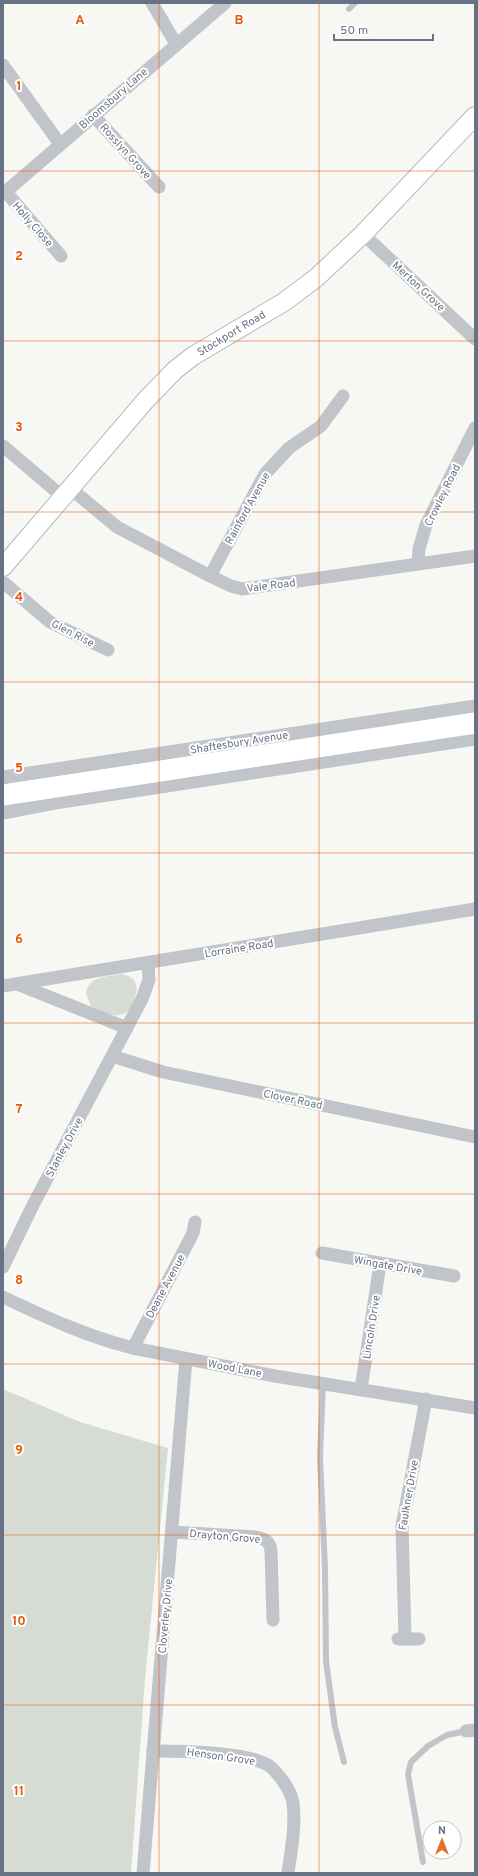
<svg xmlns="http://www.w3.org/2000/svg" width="478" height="1876" viewBox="0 0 478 1876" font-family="Overpass,sans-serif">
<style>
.green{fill:#d6dcd4}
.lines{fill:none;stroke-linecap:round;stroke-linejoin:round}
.secondary-casing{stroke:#b5b9bf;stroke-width:20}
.trunk-casing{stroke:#b4b7bb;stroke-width:23}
.service{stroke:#c1c4c8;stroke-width:6}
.minor{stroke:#c1c4c8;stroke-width:13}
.secondary{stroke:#fff;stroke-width:18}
.trunk{stroke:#fff;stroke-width:21}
.grid{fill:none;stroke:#e8590c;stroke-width:1;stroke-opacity:0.55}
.labels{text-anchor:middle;stroke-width:4;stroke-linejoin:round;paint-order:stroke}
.street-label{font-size:11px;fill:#677385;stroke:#fff}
.grid-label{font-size:13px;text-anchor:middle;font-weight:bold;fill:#e8590c;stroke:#fff;stroke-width:4;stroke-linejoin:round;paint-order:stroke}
</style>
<rect width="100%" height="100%" fill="#f7f7f4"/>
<g class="green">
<path d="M121,974C140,977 139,991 132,1005C130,1009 128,1012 124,1014C114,1018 100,1011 91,1006L86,994C88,976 106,977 121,974Z"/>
<path d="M3,1389L80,1422L168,1448L145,1678L131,1873H3Z"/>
</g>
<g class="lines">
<g class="secondary-casing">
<path id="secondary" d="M3,567L145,401L175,370L193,356L284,302L316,278L363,234L475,116"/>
</g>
<g class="trunk-casing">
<path id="trunk" d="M3,795L475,723"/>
</g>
<g class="service">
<path d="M349,9L355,3"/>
<path d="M323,1383L320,1457L325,1568L326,1661L335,1727L344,1762"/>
<path d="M423,1862L408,1774L411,1762L428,1746L447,1735L466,1731"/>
</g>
<g class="minor">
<path d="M152,3L176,44"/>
<path d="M3,65L60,144"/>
<path d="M93,115L159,187"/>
<path d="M6,192L61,256"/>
<path d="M3,194L225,3"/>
<path d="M363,234L475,339"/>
<path d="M3,446L63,497"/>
<path d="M70,488L117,527L210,576L231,586L242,589L475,556"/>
<path d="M418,564L419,549L426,525L475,428"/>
<path d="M210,576L265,474L289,448L321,426L343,396"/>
<path d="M3,582L50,622L108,650"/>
<path d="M3,777L475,706"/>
<path d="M3,813L55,803L475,739"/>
<path d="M17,984L127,1028"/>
<path d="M3,986L475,909"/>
<path d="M112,1056L163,1072L475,1137"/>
<path d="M322,1253L454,1276"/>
<path d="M3,1267L32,1207L142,999L149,980L148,963"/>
<path d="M3,1297C45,1317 88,1337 133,1348L275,1376L475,1408"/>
<path d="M133,1348L193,1233L195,1222"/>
<path d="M361,1389L380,1264"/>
<path d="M173,1532L256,1537C265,1539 270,1541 271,1551L273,1620"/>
<path d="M398,1639H419"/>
<path d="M405,1639L402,1526L426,1399"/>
<path d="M466,1731L475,1730"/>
<path d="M153,1751C179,1751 247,1752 268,1765C278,1772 291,1790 293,1803C296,1826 291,1851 288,1873"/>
<path d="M143,1873L186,1359"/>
</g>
<use href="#secondary" class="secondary"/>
<use href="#trunk" class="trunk"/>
</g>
<path class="grid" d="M159,3V1873M319,3V1873M3,171H475M3,341H475M3,512H475M3,682H475M3,853H475M3,1023H475M3,1194H475M3,1364H475M3,1535H475M3,1705H475"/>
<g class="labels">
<g class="street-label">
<text transform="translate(113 98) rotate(-41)" y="4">Bloomsbury Lane</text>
<text transform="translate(126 151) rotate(48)" y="4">Rosslyn Grove</text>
<text transform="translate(33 224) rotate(49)" y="4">Holly Close</text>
<text transform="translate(419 286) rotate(43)" y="4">Merton Grove</text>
<text transform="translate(231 333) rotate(-31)" y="4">Stockport Road</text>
<text transform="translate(442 495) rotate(-64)" y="4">Crowley Road</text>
<text transform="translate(247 508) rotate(-61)" y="4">Rainford Avenue</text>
<text transform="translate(271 585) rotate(-7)" y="4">Vale Road</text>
<text transform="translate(73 633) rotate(27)" y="4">Glen Rise</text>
<text transform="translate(239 742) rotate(-9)" y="4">Shaftesbury Avenue</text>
<text transform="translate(239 948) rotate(-9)" y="4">Lorraine Road</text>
<text transform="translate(293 1099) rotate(12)" y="4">Clover Road</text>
<text transform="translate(64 1147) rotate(-62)" y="4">Stanley Drive</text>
<text transform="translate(388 1265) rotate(10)" y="4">Wingate Drive</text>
<text transform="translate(165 1286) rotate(-62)" y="4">Deane Avenue</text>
<text transform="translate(371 1327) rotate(-81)" y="4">Lincoln Drive</text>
<text transform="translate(235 1368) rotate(11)" y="4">Wood Lane</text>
<text transform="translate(408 1495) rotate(-80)" y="4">Faulkner Drive</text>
<text transform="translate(225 1536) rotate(5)" y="4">Drayton Grove</text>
<text transform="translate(165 1616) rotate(-85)" y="4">Cloverley Drive</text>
<text transform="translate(221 1756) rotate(8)" y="4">Henson Grove</text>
</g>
</g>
<g class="grid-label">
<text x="80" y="24">A</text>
<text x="239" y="24">B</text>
<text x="19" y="90">1</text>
<text x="19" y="260">2</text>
<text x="19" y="431">3</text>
<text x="19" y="601">4</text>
<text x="19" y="772">5</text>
<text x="19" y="943">6</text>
<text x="19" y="1113">7</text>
<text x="19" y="1284">8</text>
<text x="19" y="1454">9</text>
<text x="19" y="1625">10</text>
<text x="19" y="1795">11</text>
</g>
<rect width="478" height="1876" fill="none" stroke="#677385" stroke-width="8"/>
<g transform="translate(442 1840)"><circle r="19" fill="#ffffff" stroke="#c2c7ce"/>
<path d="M0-3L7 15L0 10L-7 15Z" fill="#e1722b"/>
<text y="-6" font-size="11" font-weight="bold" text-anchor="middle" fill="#677385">N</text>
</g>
<path d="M334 34v6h99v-6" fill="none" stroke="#677385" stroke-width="2"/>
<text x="340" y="34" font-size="12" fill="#677385" stroke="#ffffff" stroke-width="3" paint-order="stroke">50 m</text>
</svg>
